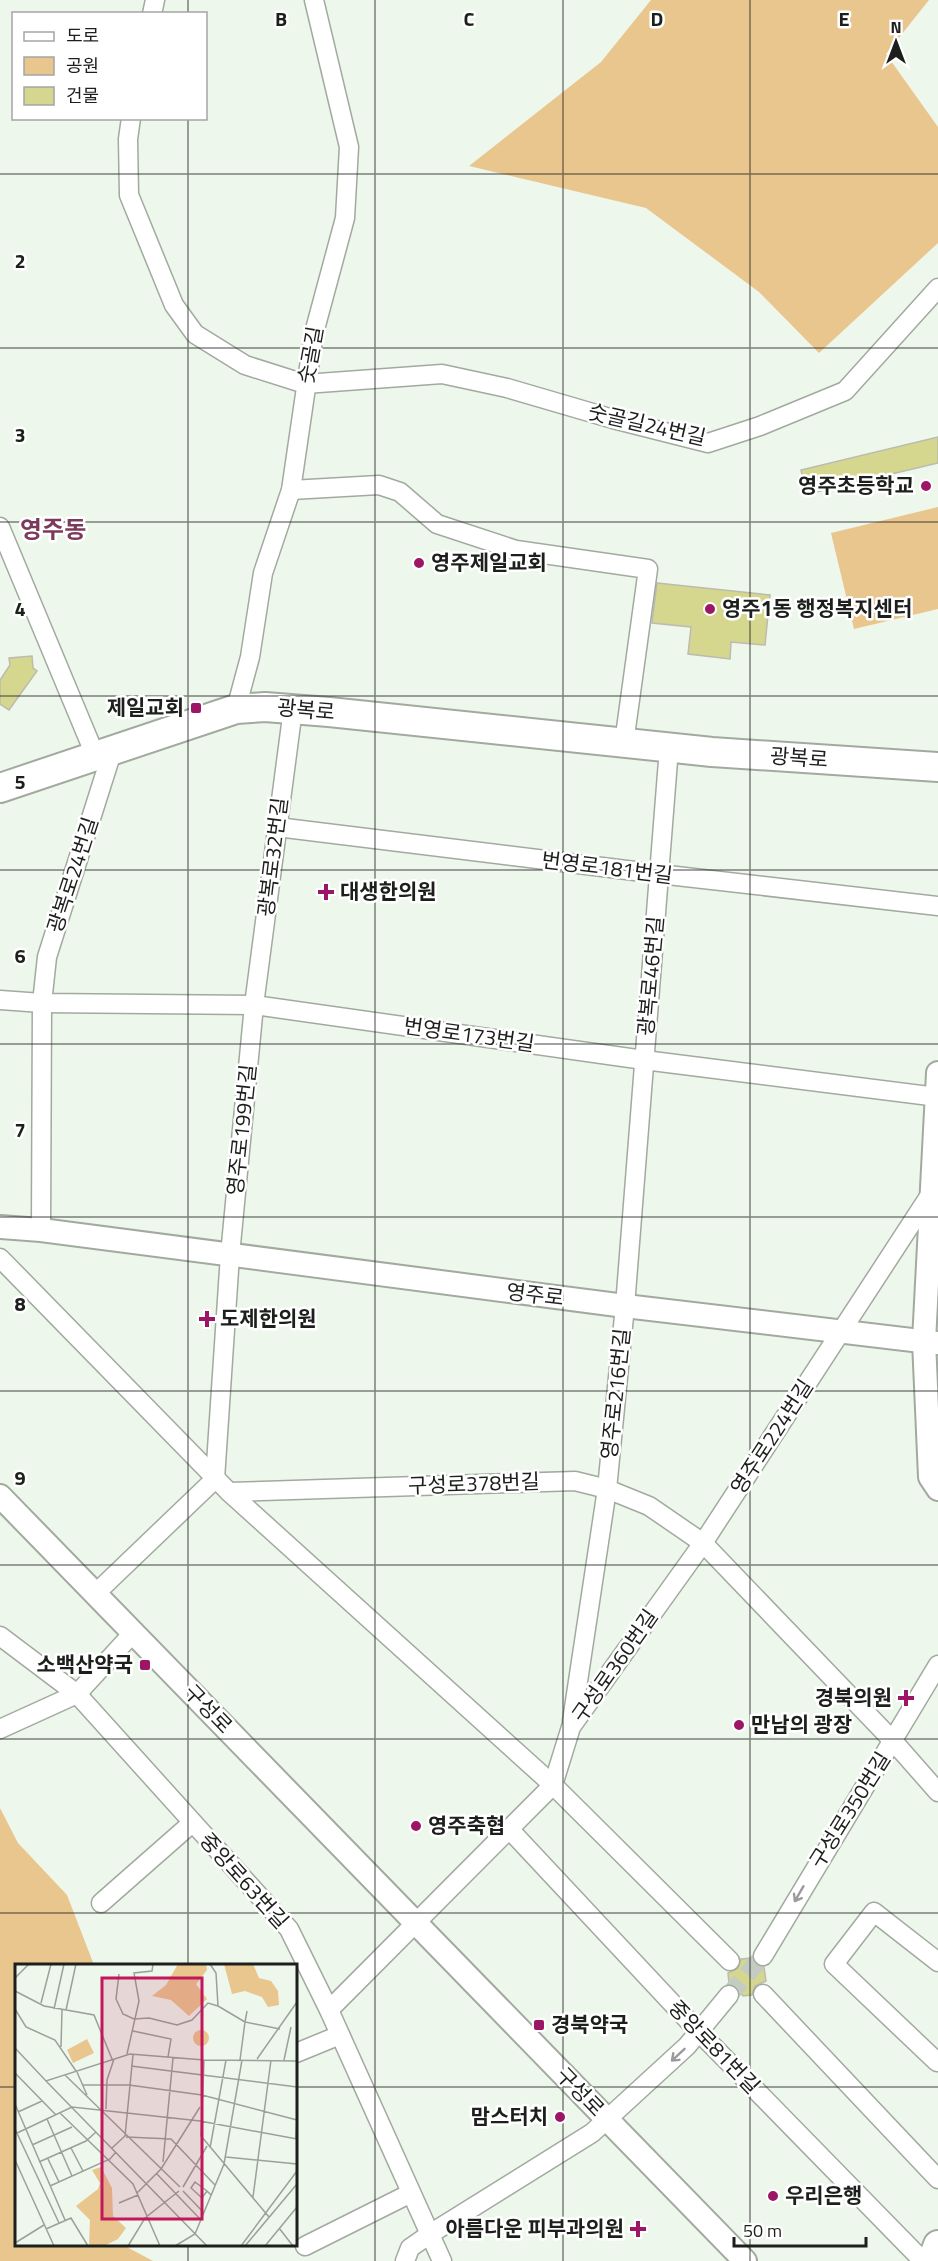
<svg xmlns="http://www.w3.org/2000/svg" width="938" height="2261" viewBox="0 0 938 2261" font-family="'Titillium Web','Noto Sans KR',sans-serif">
<style>
.green{fill:#e9c68d}
.building{fill:#d6d78f;stroke:#bbbbaf;stroke-width:1.5}
.lines{fill:none;stroke-linecap:round;stroke-linejoin:round}
.minor-tunnel{stroke:#c4ccc2;stroke-width:18;stroke-dasharray:18 9;stroke-linecap:butt}
.minor-casing{stroke:#a2aaa0;stroke-width:21}
.tertiary-casing{stroke:#a2aaa0;stroke-width:26}
.primary-casing{stroke:#a2aaa0;stroke-width:32}
.minor{stroke:#fff;stroke-width:18}
.tertiary{stroke:#fff;stroke-width:22}
.primary{stroke:#fff;stroke-width:28}
.oneway{stroke:#999a99}
.grid{fill:none;stroke:#1c1f1c;stroke-width:1.5;stroke-opacity:0.55}
.poi-dot{fill:#9d1666;stroke:#fff;stroke-width:2}
.labels{text-anchor:middle;stroke-width:5;stroke-linejoin:round;paint-order:stroke}
.street-label{font-size:21px;fill:#1c1f1c;stroke:#fff}
.poi-label{font-size:21px;font-weight:bold;fill:#1c1f1c;stroke:#fff;text-anchor:start}
.quarter-label{font-size:24px;font-weight:bold;fill:#7c3a5a;stroke:#fff}
.inset-road{fill:none;stroke:#9aa199;stroke-width:1.5}
.view{fill:#c2185b;fill-opacity:0.15;stroke:#c2185b;stroke-width:3}
.inset-edge{fill:none;stroke:#1c1f1c;stroke-width:3}
.grid-label{font-size:20px;text-anchor:middle;font-weight:bold;fill:#1c1f1c;stroke:#fff;stroke-width:5;stroke-linejoin:round;paint-order:stroke}
</style>
<rect width="100%" height="100%" fill="#eef7ec"/>
<g class="green">
<path d="M651,0H929L886,54L938,127V243L819,353L759,292L646,208L469,166L601,62Z"/>
<path d="M938,507V609L854,629L831,533Z"/>
<path d="M0,1808L18,1843L67,1895L94,1965L16,1966V2244L123,2245L153,2261H0Z"/>
</g>
<g class="building">
<path d="M938,437V463L807,494L801,470Z"/>
<path d="M657,583L770,595L765,645L731,642L730,659L688,654L691,627L652,623Z"/>
<path d="M32,656L33,668L37,671L9,710L0,704V680L10,665L9,658Z"/>
<path d="M752,1958L757,1965L764,1967L766,1981L755,1986L752,1995L743,1996L737,1987L729,1984L728,1973L738,1968L741,1959Z"/>
</g>
<g class="lines">
<path class="minor-tunnel" d="M729,1995L763,1956"/>
<g class="minor-casing">
<g id="minor">
<path d="M152,14L155,0"/>
<path d="M131,118L128,139L129,195L174,305L195,334L245,365L305,384L442,374L507,388L613,419L708,443L760,426L845,391L938,288"/>
<path d="M291,490L379,485L400,492L437,524L516,550L648,569L624,743"/>
<path d="M0,527L95,755"/>
<path d="M236,709L250,657L263,573L291,490L314,333L345,218L349,147L314,0"/>
<path d="M277,827L659,874L938,906"/>
<path d="M0,1000L42,1003L254,1005L644,1060L938,1097"/>
<path d="M41,1230L42,1003L47,957L113,749"/>
<path d="M0,1258L229,1492L553,1785L730,1961"/>
<path d="M229,1492L575,1481L607,1489L649,1506L703,1543L893,1741L938,1792"/>
<path d="M95,1594L215,1479L230,1255L254,1005L293,709"/>
<path d="M0,1636L77,1694L289,1929L329,2010L442,2261"/>
<path d="M572,1721L607,1489L625,1306L669,748"/>
<path d="M0,1729L77,1694L133,1633"/>
<path d="M509,1829L699,2032L923,2261"/>
<path d="M101,1903L192,1823"/>
<path d="M763,1956L938,1665"/>
<path d="M938,1962L874,1912L834,1964L937,2062L938,2061"/>
<path d="M763,1994L938,2179"/>
<path d="M329,2010L553,1785L571,1727L703,1543L932,1192"/>
<path d="M296,2053L340,2035"/>
<path d="M305,2246L411,2193"/>
<path d="M405,2261L410,2248L430,2234L592,2133L687,2046L729,1995"/>
</g>
</g>
<g class="tertiary-casing">
<g id="tertiary">
<path d="M938,1073L924,1341L930,1477L938,1489"/>
<path d="M0,1227L41,1230L625,1306L938,1343"/>
<path d="M0,1496L745,2261"/>
</g>
</g>
<g class="primary-casing">
<g id="primary">
<path d="M0,788L236,709L265,707L329,712L712,752L938,767"/>
<path d="M932,2261L938,2245"/>
</g>
</g>
<use href="#minor" class="minor"/>
<use href="#tertiary" class="tertiary"/>
<use href="#primary" class="primary"/>
</g>
<defs><path id="oneway-shaft" d="M-6 0H5M1.5-3L5.5 0L1.5 3" fill="none" stroke-width="1.6" stroke-linecap="round" stroke-linejoin="round" transform="scale(1.5)"/></defs>
<g class="oneway">
<use href="#oneway-shaft" transform="translate(799 1894) rotate(120)"/>
<use href="#oneway-shaft" transform="translate(678 2055) rotate(137)"/>
</g>
<path class="grid" d="M188,0V14M375,0V2261M563,0V2261M750,0V2261M188,118V1966M0,174H938M0,348H938M0,522H938M0,696H938M0,870H938M0,1044H938M0,1217H938M0,1391H938M0,1565H938M0,1739H938M0,1913H938M0,2087H16M296,2087H938M188,2244V2261"/>
<g class="poi-dot">
<circle cx="926" cy="486" r="6"/>
<circle cx="419" cy="563" r="6"/>
<circle cx="710" cy="609" r="6"/>
<rect x="190" y="702" width="12" height="12" rx="3"/>
<path d="M323 883h6v6h6v6h-6v6h-6v-6h-6v-6h6z"/>
<path d="M204 1310h6v6h6v6h-6v6h-6v-6h-6v-6h6z"/>
<rect x="139" y="1659" width="12" height="12" rx="3"/>
<path d="M903 1689h6v6h6v6h-6v6h-6v-6h-6v-6h6z"/>
<circle cx="739" cy="1725" r="6"/>
<circle cx="416" cy="1826" r="6"/>
<rect x="533" y="2019" width="12" height="12" rx="3"/>
<circle cx="560" cy="2117" r="6"/>
<circle cx="773" cy="2196" r="6"/>
<path d="M635 2220h6v6h6v6h-6v6h-6v-6h-6v-6h6z"/>
</g>
<g class="labels">
<g class="street-label">
<text transform="translate(311 355) rotate(-80)" y="7">숫골길</text>
<text transform="translate(647 425) rotate(13)" y="7">숫골길24번길</text>
<text transform="translate(306 710) rotate(5)" y="7">광복로</text>
<text transform="translate(799 758) rotate(4)" y="7">광복로</text>
<text transform="translate(273 857) rotate(-83)" y="7">광복로32번길</text>
<text transform="translate(607 868) rotate(7)" y="7">번영로181번길</text>
<text transform="translate(73 875) rotate(-72)" y="7">광복로24번길</text>
<text transform="translate(651 976) rotate(-85)" y="7">광복로46번길</text>
<text transform="translate(469 1035) rotate(8)" y="7">번영로173번길</text>
<text transform="translate(242 1130) rotate(-84)" y="7">영주로199번길</text>
<text transform="translate(535 1295) rotate(7)" y="7">영주로</text>
<text transform="translate(616 1394) rotate(-84)" y="7">영주로216번길</text>
<text transform="translate(772 1437) rotate(-57)" y="7">영주로224번길</text>
<text transform="translate(474 1484) rotate(-2)" y="7">구성로378번길</text>
<text transform="translate(615 1666) rotate(-55)" y="7">구성로360번길</text>
<text transform="translate(208 1709) rotate(46)" y="7">구성로</text>
<text transform="translate(850 1810) rotate(-58)" y="7">구성로350번길</text>
<text transform="translate(244 1881) rotate(48)" y="7">중앙로63번길</text>
<text transform="translate(714 2047) rotate(46)" y="7">중앙로81번길</text>
<text transform="translate(580 2092) rotate(46)" y="7">구성로</text>
</g>
<g class="poi-label">
<text x="914" y="493" text-anchor="end">영주초등학교</text>
<text x="431" y="570">영주제일교회</text>
<text x="722" y="616">영주1동 행정복지센터</text>
<text x="184" y="715" text-anchor="end">제일교회</text>
<text x="340" y="899">대생한의원</text>
<text x="220" y="1326">도제한의원</text>
<text x="133" y="1672" text-anchor="end">소백산약국</text>
<text x="892" y="1705" text-anchor="end">경북의원</text>
<text x="751" y="1732">만남의 광장</text>
<text x="428" y="1833">영주축협</text>
<text x="551" y="2032">경북약국</text>
<text x="548" y="2124" text-anchor="end">맘스터치</text>
<text x="785" y="2203">우리은행</text>
<text x="624" y="2236" text-anchor="end">아름다운 피부과의원</text>
</g>
<g class="quarter-label">
<text x="53" y="538">영주동</text>
</g>
</g>
<g transform="translate(15 1964)">
<rect width="282" height="282" fill="#eef7ec"/>
<path d="M163,0H191L192,6L181,20L192,35L174,52L156,36L137,32L151,21ZM209,0H238L244,14L256,17L263,27L264,41L253,43L247,33L230,27L217,30ZM178 74a8 8 0 1 1 16 0a8 8 0 1 1-16 0ZM72,75L79,89L58,99L52,86ZM86,203L97,224L98,252L111,264L103,275L89,282H74L75,256L61,242L83,225L85,219L77,206Z" fill="#e9c68d"/>
<path class="inset-road" d="M195,0L201,9L203,42L230,58L225,96M104,10L101,35L108,50L119,55L134,54L162,61L177,56L193,39L203,42M0,14L14,0M0,27L29,42L79,51L97,95M26,39L36,0M0,45L11,63L40,76L61,107M39,45L49,0M51,46L61,0M232,47L230,58L265,65M118,67L156,75L153,93M46,83L47,46M0,84L31,117L115,90L189,96L282,97M112,90L124,37L119,9L137,7L138,0M242,95L282,38M189,96L186,172L254,253M269,96L276,63M116,102L282,123M62,108L72,131M0,109L41,151M50,111L165,223M31,117L192,282M68,121H114L187,131L282,156M0,140L50,256M91,145L92,116L99,95M3,148L27,137M45,149L118,220L145,282M32,155L57,212M0,165L44,259M0,170L57,143L185,157L282,175M111,173L156,175L200,221M281,174L282,152M17,181L57,163M56,184L68,207M97,184L110,172L118,91M195,184L211,96M211,193L282,200M33,195L44,218M0,196L39,282M24,198L71,177L81,168M148,198L158,94M141,209L186,256M35,222L95,195L101,188M168,223L192,182M168,227L189,249M192,227L187,234L176,224L180,218L192,227L196,231M122,229L146,205L185,143M238,233L256,96M104,239L123,231M264,264L278,282M31,265L56,254L73,282M0,279L29,261M113,282L130,254L164,227M160,282L180,270L209,200L227,96M226,282L282,207M230,282L282,220M250,282L282,243"/>
<path class="view" d="M87,14H187V255H87Z"/>
<rect width="282" height="282" class="inset-edge"/>
</g>
<g class="grid-label">
<text x="281" y="26">B</text>
<text x="469" y="26">C</text>
<text x="657" y="26">D</text>
<text x="844" y="26">E</text>
<text x="20" y="268">2</text>
<text x="20" y="442">3</text>
<text x="20" y="616">4</text>
<text x="20" y="789">5</text>
<text x="20" y="963">6</text>
<text x="20" y="1137">7</text>
<text x="20" y="1311">8</text>
<text x="20" y="1485">9</text>
</g>
<rect x="12" y="12" width="195" height="108" fill="#ffffff" stroke="#a4a5a4" stroke-width="1.5"/>
<rect x="24" y="32" width="30" height="9" fill="#ffffff" stroke="#a4a5a4" stroke-width="1.5"/>
<text x="66" y="42" font-size="18" fill="#1c1f1c">도로</text>
<rect x="24" y="57" width="30" height="18" fill="#e9c68d" stroke="#a4a5a4" stroke-width="1.5"/>
<text x="66" y="72" font-size="18" fill="#1c1f1c">공원</text>
<rect x="24" y="87" width="30" height="18" fill="#d6d78f" stroke="#a4a5a4" stroke-width="1.5"/>
<text x="66" y="102" font-size="18" fill="#1c1f1c">건물</text>
<g transform="translate(896 42)" stroke="#ffffff" stroke-width="4.5" paint-order="stroke">
<path d="M0-4.5L10 22L0 15L-10 22Z" fill="#1c1f1c"/>
<text y="-9" font-size="16" font-weight="bold" text-anchor="middle" fill="#1c1f1c">N</text>
</g>
<path d="M734 2237v9h132v-9" fill="none" stroke="#1c1f1c" stroke-width="3"/>
<text x="743" y="2237" font-size="18" fill="#1c1f1c" stroke="#ffffff" stroke-width="4.5" paint-order="stroke">50 m</text>
</svg>
